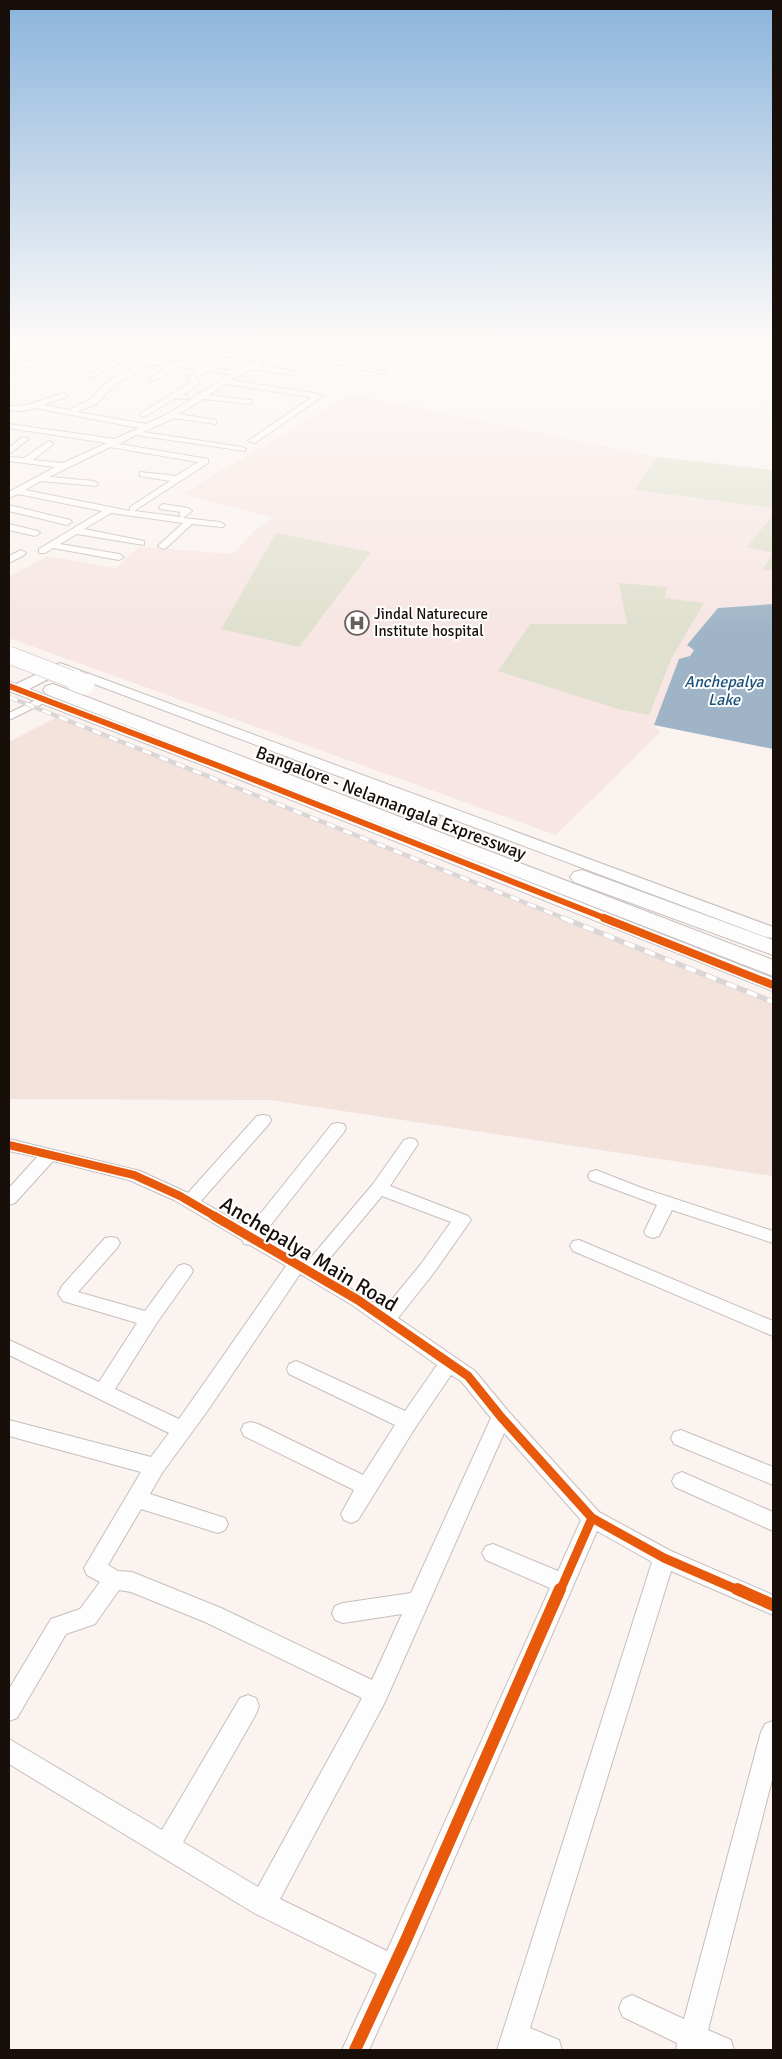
<svg xmlns="http://www.w3.org/2000/svg" width="782" height="2059" viewBox="0 0 782 2059" font-family="Signika,sans-serif">
<style>
.built{fill:#f3e3dc}
.medical{fill:#f7e6e3}
.green{fill:#e0e0ce}
.water{fill:#9fb5c7}
.lines{fill:none;stroke-linecap:round;stroke-linejoin:round}
.street-casing{stroke:#c7bebb;stroke-width:2}
.secondary-casing{stroke:#c7bebb;stroke-width:2}
.highway-casing{stroke:#c7bebb;stroke-width:2}
.street{fill:#fefdfd;fill-rule:evenodd}
.secondary{fill:#fefdfd;fill-rule:evenodd}
.highway{fill:#fefdfd;fill-rule:evenodd}
.rail-far1-casing{stroke:#d9d6d5;stroke-width:4.5}
.rail-casing{stroke:#d9d6d5;stroke-width:5.5}
.rail-far1{stroke:#fff;stroke-width:3;stroke-dasharray:9;stroke-linecap:butt}
.rail{stroke:#fff;stroke-width:4;stroke-dasharray:11;stroke-linecap:butt}
.highway-bridge-far1-casing{stroke:#c7bebb;stroke-width:18;stroke-linecap:butt}
.highway-bridge-casing{stroke:#c7bebb;stroke-width:22;stroke-linecap:butt}
.highway-bridge-far1{stroke:#fefdfd;stroke-width:17}
.highway-bridge{stroke:#fefdfd;stroke-width:21}
.cycleway-far3-casing{stroke:#fff;stroke-width:9}
.cycleway-far2-casing{stroke:#fff;stroke-width:11}
.cycleway-far1-casing{stroke:#fff;stroke-width:12}
.cycleway-casing{stroke:#fff;stroke-width:15}
.cycleway-far3{stroke:#e8590c;stroke-width:6}
.cycleway-far2{stroke:#e8590c;stroke-width:8}
.cycleway-far1{stroke:#e8590c;stroke-width:9}
.cycleway{stroke:#e8590c;stroke-width:12}
.labels{text-anchor:middle;stroke-width:4;stroke-linejoin:round;paint-order:stroke}
.far-poi-label{font-size:15px;fill:#190f0a;stroke:#fff;text-anchor:start}
.far-water-label{font-size:16px;font-style:italic;fill:#1a5279;stroke:#fff}
.street-label{font-size:18px;fill:#190f0a;stroke:#fff}
.near-street-label{font-size:21px;fill:#190f0a;stroke:#fff}
</style>
<rect width="100%" height="100%" fill="#faf3f0"/>
<path class="built" d="M59,716L773,999V1176L270,1100L9,1099V742Z"/>
<path class="medical" d="M351,394L657,457L773,470V604L718,608L688,644L694,650L690,656L679,659L654,725L660,732L556,835L9,638V577L47,556L116,568L139,547L232,554L255,530L274,518L182,494Z"/>
<g class="green">
<path d="M657,457L773,470V508L635,490Z"/>
<path d="M773,515V570H762L773,553L747,547Z"/>
<path d="M276,533L371,552L299,647L221,629Z"/>
<path d="M619,583L667,587L665,598L704,603L671,659L649,715L618,709L498,671L530,624H627Z"/>
</g>
<path class="water" d="M773,604V749L654,725L679,659L690,656L694,650L687,645L718,608Z"/>
<g class="lines">
<g class="street-casing">
<g id="street">
<path d="M12,342H21L9,347V343Z"/>
<path d="M45,342H54L9,360V356Z"/>
<path d="M76,342H84L40,363L9,373V369Z"/>
<path d="M117,342H126L118,346L132,349L128,351L111,349V345Z"/>
<path d="M248,342L254,343L241,350L223,346C229,342 239,347 248,342Z"/>
<path d="M294,342H302L291,349L387,372L383,374L285,352L258,365L294,371V375L251,369L231,380L319,394L323,396L255,443L248,441L312,397L226,384L209,395L248,400H251V404L203,399L179,414L216,420V424L174,418L143,432L242,447L246,449L245,451L136,435L119,444L208,459V463L134,511L182,517L179,515L181,512L160,509L159,507L163,504L188,508L192,511L183,518L220,522L225,525L223,527L192,524L166,548L163,549L158,546L160,544L183,523L111,513L84,529L144,541V545L77,534L60,544L119,554L124,557L119,560L53,548L45,553H39V549L102,511L18,494L9,498V492L55,467L9,461V457L24,458L49,441L53,443L52,445L33,460L63,463L107,443L9,428V424L115,439L139,428L36,408L23,411L9,410V406C31,407 43,399 63,393L67,395L66,397L43,405L69,410L91,399L107,382L141,363L124,360L93,378L86,376L123,356L151,358L175,363L180,361C186,365 199,368 208,365C226,375 239,369 256,360L143,346V344L145,343L263,357ZM150,364L170,366L151,377V381H154L178,367L198,370L187,378L190,383L141,413L140,415L144,417L175,398L187,399V395H182L199,383L195,378L207,371L230,374L168,414L146,424L77,412L97,403L113,386ZM110,447L198,462L176,476L140,472V476L170,481L130,507V511L25,490L41,481L97,486L98,484L94,481L49,477Z"/>
<path d="M415,342H423L418,345L416,344Z"/>
<path d="M454,342H463L445,350L439,349Z"/>
<path d="M470,342C485,342 503,348 517,348C525,347 531,342 539,342L510,356L506,354L511,351L473,344Z"/>
<path d="M752,342L773,344V348L753,343Z"/>
<path d="M22,437L29,439L9,454V448Z"/>
<path d="M9,505L70,520L72,522L67,525L9,511Z"/>
<path d="M9,524L38,531L40,533L35,536L9,530Z"/>
<path d="M21,550L26,553L24,555L9,563V556Z"/>
<path d="M44,696L48,697L50,699L48,701L9,720V713Z"/>
<path d="M263,1115L269,1116L271,1120L269,1124L201,1201L249,1228L332,1124L338,1123L344,1124L346,1128L344,1132L262,1236L307,1262L373,1184L404,1140L410,1138L416,1140L418,1144L390,1186L468,1216L471,1220L433,1274L398,1318L475,1371L508,1411L599,1512L671,1551L773,1595V1615L671,1571L530,2028L559,2040L562,2050H497L652,1562L597,1531L415,1949L369,2050H342L377,1974L254,1913L9,1764V1739L162,1830L240,1698L248,1695L256,1698L259,1706L256,1714L183,1842L258,1887L362,1698L205,1622L131,1592L119,1590L95,1624L66,1634L17,1718L9,1721V1689L51,1619L80,1609L100,1582L87,1575L84,1568L141,1472L9,1436V1420L151,1457L169,1433L9,1355V1340L99,1382L137,1323L63,1301L58,1294L62,1286L105,1238L111,1237L117,1238L120,1243L117,1248L78,1292L145,1311L178,1266L184,1264L190,1266L193,1271L190,1276L156,1324L115,1389L179,1419L286,1266L250,1245L244,1244L242,1240L174,1200L129,1180L53,1161L15,1203L9,1205V1188L37,1157L9,1151V1139L140,1171L188,1193L257,1116ZM382,1196L451,1222L421,1264L384,1309L320,1270ZM300,1274L352,1305L437,1365L405,1411L303,1364L296,1361L289,1364L287,1369L289,1374L395,1425L363,1475L258,1424L251,1422L244,1424L241,1430L244,1436L354,1490L341,1514L344,1520L351,1523L358,1520L415,1428L451,1375L461,1381L491,1418L411,1593L343,1603L335,1606L332,1613L335,1620L343,1623L402,1614L372,1680L221,1608L132,1572L118,1571L108,1565L141,1509L218,1533L225,1530L228,1524L225,1518L150,1494L162,1473L206,1413ZM504,1433L581,1520L558,1571L493,1544L486,1546L482,1553L486,1560L550,1588L387,1951L280,1899L385,1702Z"/>
<path d="M596,1170L642,1188L773,1231V1243L672,1210L659,1236L653,1238L647,1236L644,1232L657,1205L590,1180L588,1176L590,1172Z"/>
<path d="M579,1240L773,1321V1336L573,1251L570,1246L573,1241Z"/>
<path d="M681,1430L773,1467V1485L674,1444L671,1438L674,1432Z"/>
<path d="M682,1472L773,1512V1531L675,1487L672,1481L675,1475Z"/>
<path d="M773,1721V1776L708,2030L731,2040L734,2050H676L677,2043L623,2017L619,2008L623,1999L632,1995L684,2019L761,1732L765,1724Z"/>
</g>
</g>
<g class="secondary-casing">
<path id="secondary" d="M60,663L773,927V938L766,937L62,672L29,689L230,765L773,978V991L218,771L9,691V682L16,684Z"/>
</g>
<g class="highway-casing">
<g id="highway">
<path d="M53,684L773,960V976L46,694L43,690L46,686Z"/>
<path d="M354,781L437,812L440,817L437,822L429,824L421,822L346,792L343,787L346,782Z"/>
<path d="M582,870L773,940V955L574,882L570,877L574,872Z"/>
</g>
</g>
<use href="#street" class="street"/>
<use href="#secondary" class="secondary"/>
<use href="#highway" class="highway"/>
<g class="rail-far1-casing">
<path id="rail-far1" d="M9,697L566,919"/>
</g>
<g class="rail-casing">
<path id="rail" d="M563,918L773,1002"/>
</g>
<use href="#rail-far1" class="rail-far1"/>
<use href="#rail" class="rail"/>
<g class="highway-bridge-far1-casing">
<path id="highway-bridge-far1" d="M9,655L79,682"/>
</g>
<g class="highway-bridge-casing">
<path id="highway-bridge" d="M76,681L84,684"/>
</g>
<use href="#highway-bridge-far1" class="highway-bridge-far1"/>
<use href="#highway-bridge" class="highway-bridge"/>
<g class="cycleway-far3-casing">
<path id="cycleway-far3" d="M9,686L224,768L607,919"/>
</g>
<g class="cycleway-far2-casing">
<g id="cycleway-far2">
<path d="M604,918L773,985"/>
<path d="M9,1145L134,1175L180,1196L216,1217"/>
</g>
</g>
<g class="cycleway-far1-casing">
<g id="cycleway-far1">
<path d="M214,1216L358,1300L468,1376L501,1417L592,1518L664,1558L740,1591"/>
<path d="M560,1591L592,1518"/>
</g>
</g>
<g class="cycleway-casing">
<g id="cycleway">
<path d="M737,1589L773,1605"/>
<path d="M355,2050L406,1940L560,1589"/>
</g>
</g>
<use href="#cycleway-far3" class="cycleway-far3"/>
<use href="#cycleway-far2" class="cycleway-far2"/>
<use href="#cycleway-far1" class="cycleway-far1"/>
<use href="#cycleway" class="cycleway"/>
</g>
<linearGradient id="sky" x2="0" y2="1"><stop stop-color="#8bb4db"/><stop offset="0.54" stop-color="#fdfaf8"/><stop offset="1" stop-color="#fdfaf8" stop-opacity="0"/></linearGradient>
<rect width="782" height="630" fill="url(#sky)"/>
<defs>
<g id="hospital-ring" transform="scale(1.25)"><circle r="9.5" fill="#fff" stroke="#685f5a" stroke-width="1.5"/><path d="M-5-5h3v3.5h4V-5h3V5h-3V1.5h-4V5h-3Z" fill="#685f5a"/></g>
</defs>
<g fill-rule="evenodd">
<use href="#hospital-ring" x="357" y="623"/>
</g>
<g class="labels">
<g class="far-poi-label">
<text x="374" y="619">Jindal Naturecure<tspan x="374" dy="17">Institute hospital</tspan></text>
</g>
<g class="far-water-label">
<text x="724" y="687">Anchepalya<tspan x="724" dy="18">Lake</tspan></text>
</g>
<g class="street-label">
<text transform="translate(391 803) rotate(21)" y="6">Bangalore - Nelamangala Expressway</text>
</g>
<g class="near-street-label">
<text transform="translate(309 1254) rotate(31)" y="7">Anchepalya Main Road</text>
</g>
</g>
<rect width="782" height="2059" fill="none" stroke="#190f0a" stroke-width="20"/>
</svg>
